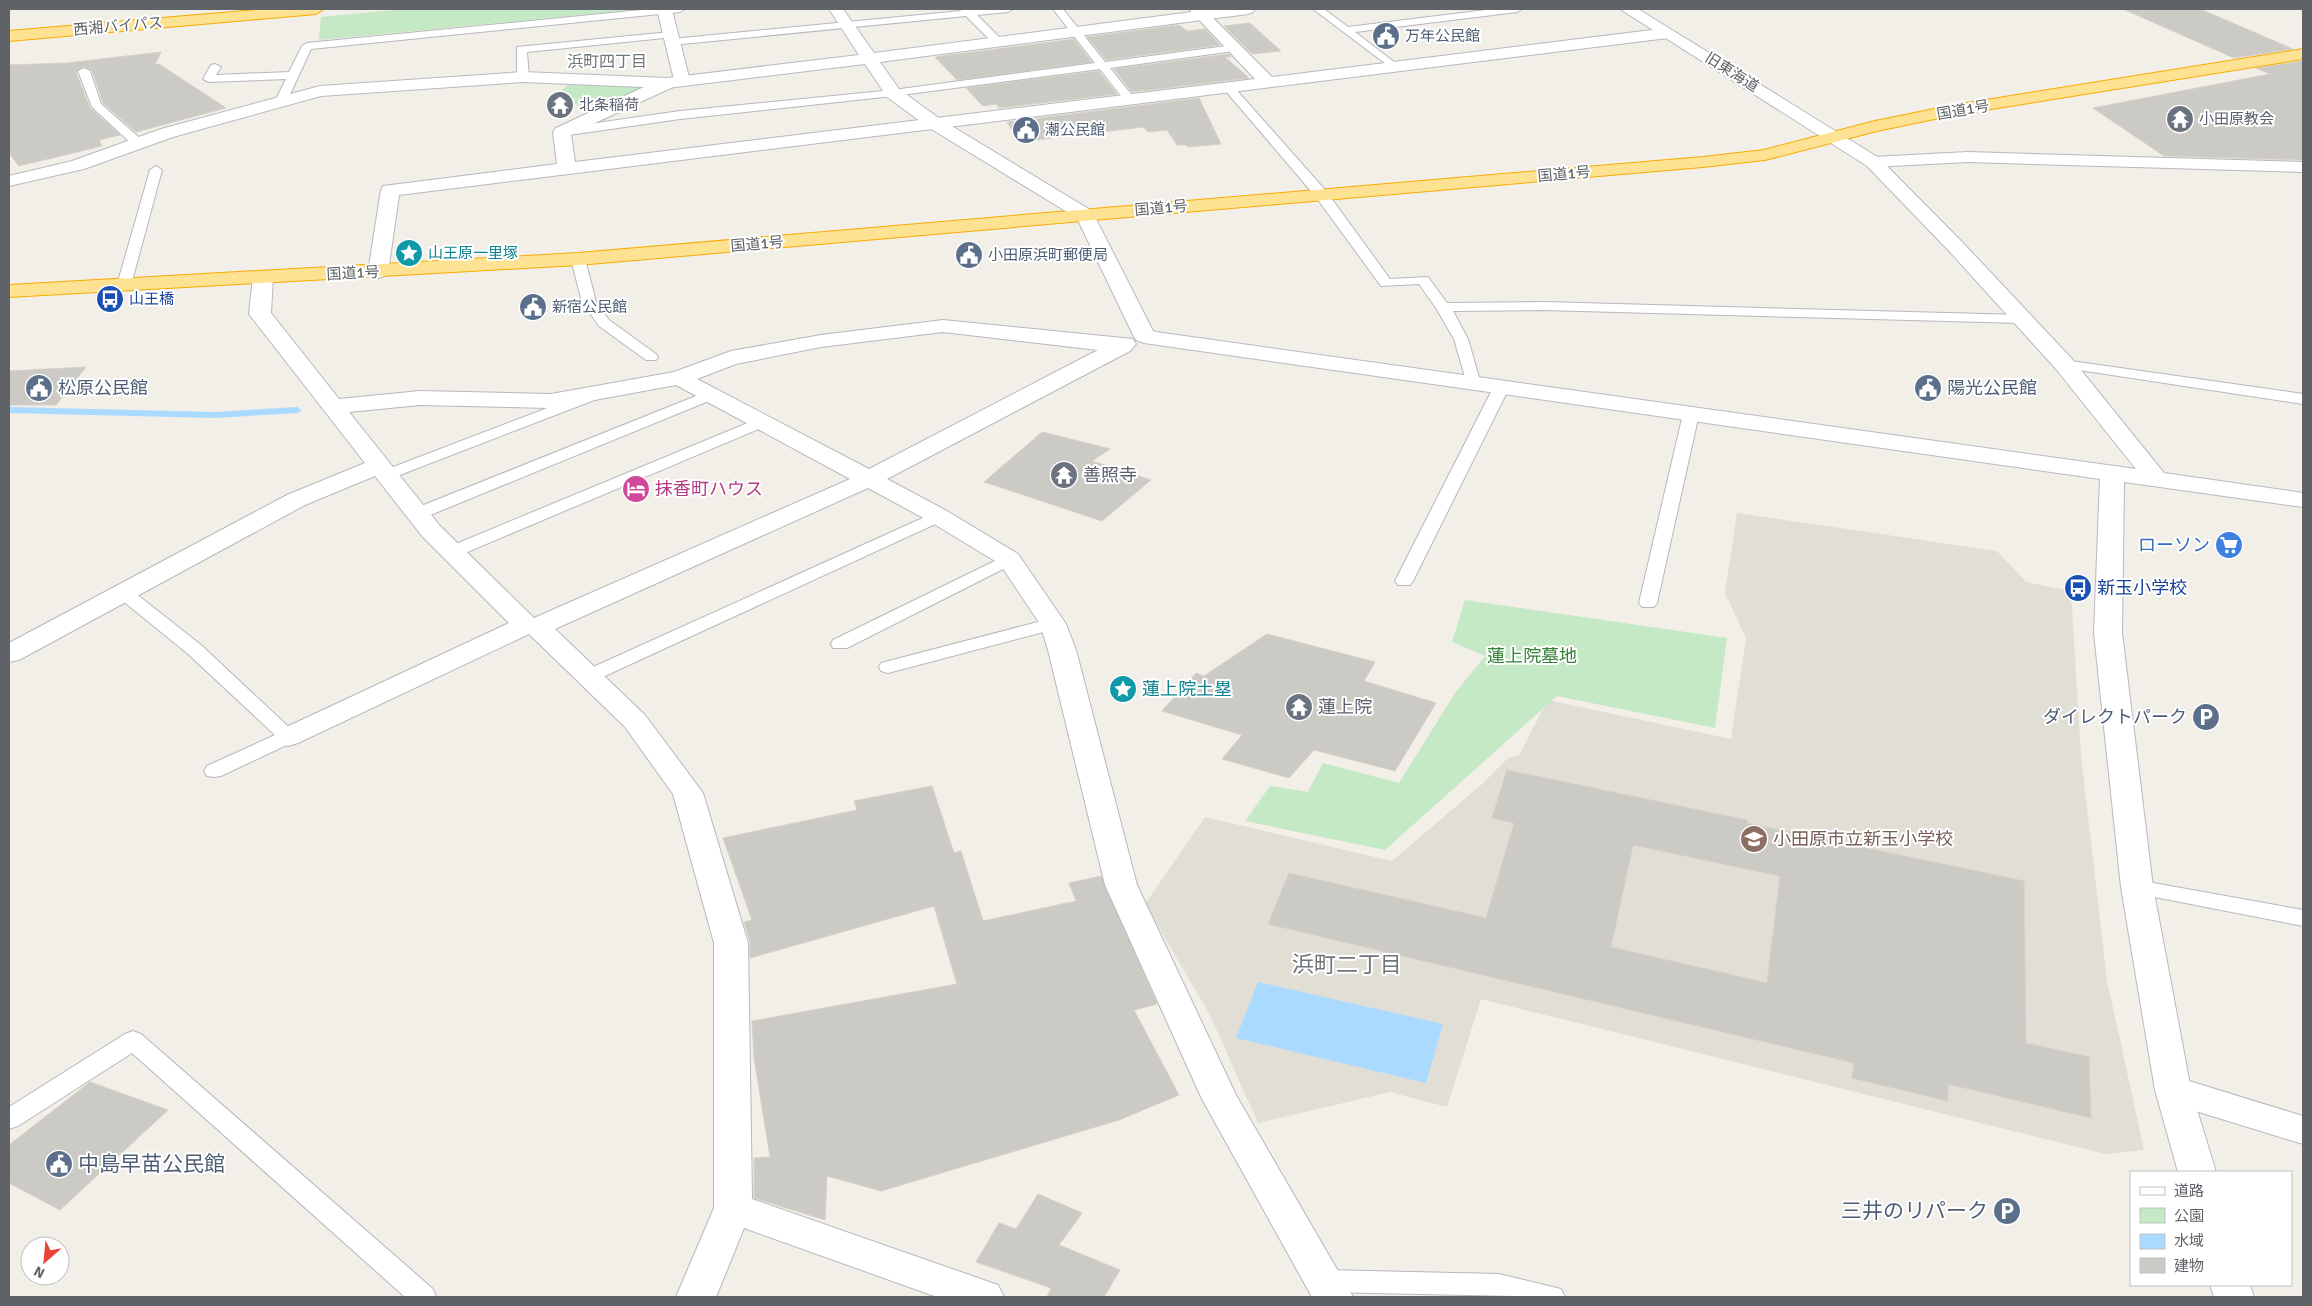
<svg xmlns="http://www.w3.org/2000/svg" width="2312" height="1306" viewBox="0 0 2312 1306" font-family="Signika,'Noto Sans JP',sans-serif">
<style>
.education{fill:#e1ded6}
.green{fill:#c5e8c5}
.water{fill:#aadaff}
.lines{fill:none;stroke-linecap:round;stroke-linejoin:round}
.stream{fill:#aadaff;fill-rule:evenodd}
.building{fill:#cccac5;stroke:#d6d1c6;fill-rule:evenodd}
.lane-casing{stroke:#b5b8bc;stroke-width:2}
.street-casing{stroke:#b5b8bc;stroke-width:2}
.secondary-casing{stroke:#b6babf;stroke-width:2}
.highway-casing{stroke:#f9ab00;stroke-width:2}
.lane{fill:#fff;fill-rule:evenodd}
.street{fill:#fff;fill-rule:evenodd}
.secondary{fill:#fff;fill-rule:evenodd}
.highway{fill:#fde293;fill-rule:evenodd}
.labels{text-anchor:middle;stroke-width:4;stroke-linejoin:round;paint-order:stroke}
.far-street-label{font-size:15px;fill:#5f6368;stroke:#fff}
.far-service-label{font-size:15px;fill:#4e5e75;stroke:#fff;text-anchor:start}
.far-worship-label{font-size:15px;fill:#5b616d;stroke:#fff;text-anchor:start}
.far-culture-label{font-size:15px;fill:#0d838f;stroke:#fff;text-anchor:start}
.far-transit-label{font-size:15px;fill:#164399;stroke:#fff;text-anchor:start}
.far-neighbourhood-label{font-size:16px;fill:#70757a;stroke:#fff}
.service-label{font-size:18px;fill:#4e5e75;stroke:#fff;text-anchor:start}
.worship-label{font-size:18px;fill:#5b616d;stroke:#fff;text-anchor:start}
.hotel-label{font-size:18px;fill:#b23c85;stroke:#fff;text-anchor:start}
.shop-label{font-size:18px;fill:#366cbe;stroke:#fff;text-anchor:end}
.transit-label{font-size:18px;fill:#164399;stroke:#fff;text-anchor:start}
.park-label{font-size:18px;fill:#348238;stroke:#fff}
.culture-label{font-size:18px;fill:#0d838f;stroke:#fff;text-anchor:start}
.education-label{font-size:18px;fill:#785e54;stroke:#fff;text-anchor:start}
.near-service-label{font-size:21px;fill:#4e5e75;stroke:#fff;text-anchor:start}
.near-neighbourhood-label{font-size:22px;fill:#70757a;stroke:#fff}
</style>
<rect width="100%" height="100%" fill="#f1efe8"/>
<path class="education" d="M1737,513L1997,551L2026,582L2071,591L2081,756L2107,980L2144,1150L2106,1154L1481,999L1447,1107L1390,1092L1258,1123L1210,1015L1145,904L1205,817L1392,861L1481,785L1508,758L1519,755L1548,700L1731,739L1746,638L1725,593Z"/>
<g class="green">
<path d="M404,9H644L319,40L321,17Z"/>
<path d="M572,81L658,84L605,109L575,104L574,98L552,100Z"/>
<path d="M1465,600L1727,638L1715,728L1557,696L1385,850L1245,821L1270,786L1308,792L1323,763L1399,783L1455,693L1485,656L1452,642Z"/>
</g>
<path class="water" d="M1258,982L1443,1024L1426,1083L1236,1038Z"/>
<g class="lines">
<path class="stream" d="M9,407L215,412L297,407L302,410L297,413L215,418L9,413Z"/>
</g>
<g class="building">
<path d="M2123,9H2200L2293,49L2234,58Z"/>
<path d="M1250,23L1281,51L1252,54L1224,26Z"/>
<path d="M1179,25L1187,31L1205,29L1220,45L1106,60L1087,37Z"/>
<path d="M1074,39L1092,62L957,80L935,57Z"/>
<path d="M161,52L155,65L159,64L226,108L136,132L103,103L92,70L83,66L76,72L90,108L120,135L99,140L102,146L19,166L9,153V65L67,63Z"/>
<path d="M1229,54L1231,57H1225L1249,78L1132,92L1114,69Z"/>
<path d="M2303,61V160L2164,156L2093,108L2270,74L2256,68Z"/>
<path d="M1099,71L1117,94L999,108L996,104L983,106L966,88Z"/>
<path d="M1199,98L1221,144L1189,147L1185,145H1177L1167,130L1148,132L1143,127L1020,142L1007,122Z"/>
<path d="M86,367L56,405H9V371Z"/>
<path d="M1042,432L1110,449L1092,461L1151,480L1102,521L984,482Z"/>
<path d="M1267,634L1375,662L1364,681L1436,703L1395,771L1314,750L1289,778L1222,759L1242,735L1162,711L1196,673L1204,676Z"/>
<path d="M1507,770L1747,820V823L2024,881L2026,1043L2089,1057L2091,1118L1948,1084V1101L1852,1078L1854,1063L1268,924L1289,873L1486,918L1514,823L1492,818ZM1633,845L1780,876L1767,983L1611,947Z"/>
<path d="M932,786L954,853L961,851L983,921L1076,901L1069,883L1101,876L1157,1004L1134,1010L1179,1095L1119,1120L881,1191L827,1176L825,1220L754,1198V1158L770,1157L754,1058L752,1021L957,984L934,906L750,958V942L744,922L752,920L723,838L857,810L854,801Z"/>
<path d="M90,1082L168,1110L60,1210L9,1183V1145Z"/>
<path d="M1038,1194L1082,1213L1059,1245L1120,1270L1104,1297H1047L1051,1288L976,1262L999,1223L1016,1229Z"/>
</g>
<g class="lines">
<g class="lane-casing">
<g id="lane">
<path d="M651,9H685L680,12L311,49L287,101L281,104L275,101L286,79L209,82L203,79L211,65L215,64L221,67L216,75L289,72L302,46L307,43Z"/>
<path d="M960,9H1013L1008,12L977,15L1002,40V44H994L966,16L672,45L667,42L672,39L961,11Z"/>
<path d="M1053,9H1063L1105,62L1234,45L1239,48L1234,51L1110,68L1135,99L1129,102L1125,101L1100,69L893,96L680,119L562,136L556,132L562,128L680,111L893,90L1095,63Z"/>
<path d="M1313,9H1324L1348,27L1494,9H1522L1517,12L1355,32L1398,65V69L1394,70Z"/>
<path d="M670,32L675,35L674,37L527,52L529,77L523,80L517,77V47Z"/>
<path d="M84,68L90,71L101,104L142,140L144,143L142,146H134L92,107L78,71Z"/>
<path d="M1228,84L1232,85L1326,191L1390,279L1428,277L1447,303L1544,302L2021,315L2028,319L2021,323L1544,310L1453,311L1468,339L1480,381L1477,384H1467L1454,339L1436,308L1419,284L1381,286L1316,197L1224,89L1222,87Z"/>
<path d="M156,166L162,170L131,285L124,289L119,288L117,285L150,170Z"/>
<path d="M578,255L585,259L596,302L609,320L656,354L658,357L656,360H646L599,326L582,302L571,259Z"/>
<path d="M2064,360L2303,394V404L2059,367L2057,364Z"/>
<path d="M1502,381L1510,386L1413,581L1410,585H1398L1395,581L1494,386Z"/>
<path d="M711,390L719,395L716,398L423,518H411L409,514L411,510Z"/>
<path d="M592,391L597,393L600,396L597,399L392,478H380L378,475L380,472Z"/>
<path d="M1691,409L1699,414L1657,603L1654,607H1642L1639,603L1683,414Z"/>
<path d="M762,417L768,419L770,422L768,425L458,556H446L443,552L446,548Z"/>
<path d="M938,511L944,512L946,516L944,520L594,681H580L577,677L580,673Z"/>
<path d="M1009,554L1015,555L1018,559L1015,563L847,648H833L831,644L833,640Z"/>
<path d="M124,588L130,589L201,645L295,733L298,737L295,741L221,776L214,777L207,776L204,771L207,766L275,735L187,653L118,597L115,593L118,589Z"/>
<path d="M1053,618L1059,620L1062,624L1059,628L888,673L881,671L879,667L881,663Z"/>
<path d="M2137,880L2303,910V926L2129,892L2126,887L2129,882Z"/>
<path d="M133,1031L141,1034L433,1289L436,1297H405L132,1053L18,1126L9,1129V1107L125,1034Z"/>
<path d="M1325,1270L1499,1274L1561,1289L1565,1297L1325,1292L1315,1289L1312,1281L1315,1273Z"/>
</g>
</g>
<g class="street-casing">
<g id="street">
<path d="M657,9L672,10L690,81L688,85L682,86L675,83L673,87L571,134L575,162L1255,79L1189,9H1204L1272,77L1668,28L1676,33L1668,38L399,195L388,272L385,276L378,278L371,276L368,272L381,190L383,186L557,164L553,132L556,128L661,79L667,78L674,80Z"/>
<path d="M1968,152L2303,162V172L1968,162L1873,167L1867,166L1864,162L1867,158L1873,157Z"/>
<path d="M263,271L270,273L273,277L271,313L339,399L420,391L551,394L674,372L731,351L821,335L943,320L1133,339L1136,344L1130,351L887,479L947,511L1018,554L1066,624L1076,650L1137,885L1236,1095L1353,1297H1312L1202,1099L1105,885L1048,650L1040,624L1000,564L929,521L868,488L555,629L645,715L703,793L748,943L752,1199L998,1285L1004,1297H937L744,1228L716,1297H676L714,1208V943L673,794L625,727L529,634L298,743L288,746L278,743L273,737L278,731L509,623L422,536L375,476L305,505L19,660L9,662V643L287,495L365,463L249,314L253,277L256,273ZM943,332L1098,350L869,469L697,379L736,364L821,347ZM676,385L850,479L534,618L440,526L349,412L420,405L551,408Z"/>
<path d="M2173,1076L2303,1116V1144L2160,1100L2155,1090L2160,1080Z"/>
</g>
</g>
<g class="secondary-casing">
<g id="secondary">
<path d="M829,9H843L874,53L1215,9H1255L1253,12L1248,14L880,62L899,89L940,119L1092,211L1153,331L1156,332L2136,469L2056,369L1950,252L1867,166L1620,9H1638L1879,158L1964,244L2072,359L2164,473L2303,493V507L2124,482L2122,633L2153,887L2191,1090L2216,1172H2178L2155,1090L2121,887L2094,633L2100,479L1144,343L1136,340L1133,335L1077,218L928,127L887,97L865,64L667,88L523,82L321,96L173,137L84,169L9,186V176L72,161L161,129L320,86L523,72L667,78L859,55Z"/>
<path d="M2210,1285H2250L2254,1297H2214Z"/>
</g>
</g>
<g class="highway-casing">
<g id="highway">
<path d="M267,9H324L316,14L9,41V31Z"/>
<path d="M2303,49V59L1954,115L1877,131L1765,160L1703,167L578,265L9,297V285L578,253L1703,157L1764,150L1875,121L1954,105Z"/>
</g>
</g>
<use href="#lane" class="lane"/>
<use href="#street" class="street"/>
<use href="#secondary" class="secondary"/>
<use href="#highway" class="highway"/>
</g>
<defs>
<g id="civic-disc" transform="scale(1.4375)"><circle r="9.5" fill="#5c6f8a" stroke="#fff"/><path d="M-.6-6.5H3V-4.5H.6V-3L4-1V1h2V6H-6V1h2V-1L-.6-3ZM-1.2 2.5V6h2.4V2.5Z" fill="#fff"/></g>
<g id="temple-disc" transform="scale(1.4375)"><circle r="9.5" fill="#6b7280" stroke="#fff"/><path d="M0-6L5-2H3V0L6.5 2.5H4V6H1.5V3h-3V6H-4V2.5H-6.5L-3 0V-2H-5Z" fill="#fff"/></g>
<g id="sight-disc" transform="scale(1.4375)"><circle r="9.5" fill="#0f9aa8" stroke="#fff"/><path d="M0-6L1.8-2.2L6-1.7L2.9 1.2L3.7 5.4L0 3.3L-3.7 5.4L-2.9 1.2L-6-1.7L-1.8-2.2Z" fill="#fff"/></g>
<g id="bus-disc" transform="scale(1.4375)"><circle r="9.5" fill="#1a4fb4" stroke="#fff"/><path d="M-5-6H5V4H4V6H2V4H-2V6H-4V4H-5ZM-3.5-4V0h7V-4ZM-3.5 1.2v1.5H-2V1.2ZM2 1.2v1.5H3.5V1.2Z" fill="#fff"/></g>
<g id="hotel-disc" transform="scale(1.4375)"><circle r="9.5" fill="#d1479c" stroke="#fff"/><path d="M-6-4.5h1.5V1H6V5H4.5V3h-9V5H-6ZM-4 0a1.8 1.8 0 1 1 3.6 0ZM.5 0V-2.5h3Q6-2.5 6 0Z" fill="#fff"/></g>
<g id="supermarket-disc" transform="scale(1.4375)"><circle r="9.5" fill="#3f7fe0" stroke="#fff"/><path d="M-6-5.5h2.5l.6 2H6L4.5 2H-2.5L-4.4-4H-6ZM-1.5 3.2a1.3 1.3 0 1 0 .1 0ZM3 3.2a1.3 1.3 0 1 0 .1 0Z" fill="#fff"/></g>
<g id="parking-disc" transform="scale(1.4375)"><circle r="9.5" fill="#5c6f8a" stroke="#fff"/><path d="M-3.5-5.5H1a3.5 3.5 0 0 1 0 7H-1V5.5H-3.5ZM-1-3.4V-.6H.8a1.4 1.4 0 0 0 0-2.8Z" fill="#fff"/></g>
<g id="school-disc" transform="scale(1.4375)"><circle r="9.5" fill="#8d6e63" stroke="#fff"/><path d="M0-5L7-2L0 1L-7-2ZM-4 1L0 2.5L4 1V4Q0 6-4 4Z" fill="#fff"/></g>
</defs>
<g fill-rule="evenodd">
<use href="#civic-disc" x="1386" y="36"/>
<use href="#temple-disc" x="560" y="105"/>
<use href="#temple-disc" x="2180" y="119"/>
<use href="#civic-disc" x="1026" y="130"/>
<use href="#sight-disc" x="409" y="253"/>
<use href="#civic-disc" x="969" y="255"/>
<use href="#bus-disc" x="110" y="299"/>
<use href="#civic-disc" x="533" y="307"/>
<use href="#civic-disc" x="39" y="388"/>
<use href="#civic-disc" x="1928" y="388"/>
<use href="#temple-disc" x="1064" y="475"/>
<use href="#hotel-disc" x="636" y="489"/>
<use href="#supermarket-disc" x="2229" y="545"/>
<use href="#bus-disc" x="2078" y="588"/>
<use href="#sight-disc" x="1123" y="689"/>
<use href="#temple-disc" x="1299" y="707"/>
<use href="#parking-disc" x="2206" y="717"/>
<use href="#school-disc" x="1754" y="839"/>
<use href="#civic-disc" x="59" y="1164"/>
<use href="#parking-disc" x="2007" y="1211"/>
</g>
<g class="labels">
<g class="far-street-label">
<text transform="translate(118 26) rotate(-5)" y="5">西湘バイパス</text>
<text transform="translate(1732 72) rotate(32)" y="5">旧東海道</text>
<text transform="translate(1963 110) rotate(-10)" y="5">国道1号</text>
<text transform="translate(1564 174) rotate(-5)" y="5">国道1号</text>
<text transform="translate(1161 208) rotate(-5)" y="5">国道1号</text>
<text transform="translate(757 244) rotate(-5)" y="5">国道1号</text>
<text transform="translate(353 273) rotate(-3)" y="5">国道1号</text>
</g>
<g class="far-service-label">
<text x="1405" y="41">万年公民館</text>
<text x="1045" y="135">潮公民館</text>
<text x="988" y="260">小田原浜町郵便局</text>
<text x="552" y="312">新宿公民館</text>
</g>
<g class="far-worship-label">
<text x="579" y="110">北条稲荷</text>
<text x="2199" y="124">小田原教会</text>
</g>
<g class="far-culture-label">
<text x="428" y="258">山王原一里塚</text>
</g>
<g class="far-transit-label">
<text x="129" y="304">山王橋</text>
</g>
<g class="far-neighbourhood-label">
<text x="607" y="67">浜町四丁目</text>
</g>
<g class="service-label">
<text x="58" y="394">松原公民館</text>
<text x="1947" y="394">陽光公民館</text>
<text x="2187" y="723" text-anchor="end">ダイレクトパーク</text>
</g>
<g class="worship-label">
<text x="1083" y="481">善照寺</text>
<text x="1318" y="713">蓮上院</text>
</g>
<g class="hotel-label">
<text x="655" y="495">抹香町ハウス</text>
</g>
<g class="shop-label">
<text x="2210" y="551">ローソン</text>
</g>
<g class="transit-label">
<text x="2097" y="594">新玉小学校</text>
</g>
<g class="park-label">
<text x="1532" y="662">蓮上院墓地</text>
</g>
<g class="culture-label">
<text x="1142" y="695">蓮上院土塁</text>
</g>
<g class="education-label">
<text x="1773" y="845">小田原市立新玉小学校</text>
</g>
<g class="near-service-label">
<text x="78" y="1171">中島早苗公民館</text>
<text x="1988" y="1218" text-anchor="end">三井のリパーク</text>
</g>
<g class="near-neighbourhood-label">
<text x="1347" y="972">浜町二丁目</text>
</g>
</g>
<rect width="2312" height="1306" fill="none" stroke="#5f6368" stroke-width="20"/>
<rect x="2130" y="1171" width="162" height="115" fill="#ffffff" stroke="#bfc1c3"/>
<rect x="2140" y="1187" width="25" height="8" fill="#ffffff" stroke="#bfc1c3"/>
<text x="2174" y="1196" font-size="15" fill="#5f6368">道路</text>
<rect x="2140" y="1208" width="25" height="15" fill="#c5e8c5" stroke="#bfc1c3"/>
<text x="2174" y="1221" font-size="15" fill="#5f6368">公園</text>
<rect x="2140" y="1234" width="25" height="15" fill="#aadaff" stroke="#bfc1c3"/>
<text x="2174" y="1246" font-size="15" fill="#5f6368">水域</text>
<rect x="2140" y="1258" width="25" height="15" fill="#cccac5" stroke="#bfc1c3"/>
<text x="2174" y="1271" font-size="15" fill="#5f6368">建物</text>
<g transform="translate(45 1261) rotate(207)"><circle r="24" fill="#ffffff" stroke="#bfc1c3"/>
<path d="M0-4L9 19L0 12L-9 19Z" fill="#ea4335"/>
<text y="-8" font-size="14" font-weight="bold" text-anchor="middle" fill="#5f6368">N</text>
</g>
</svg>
